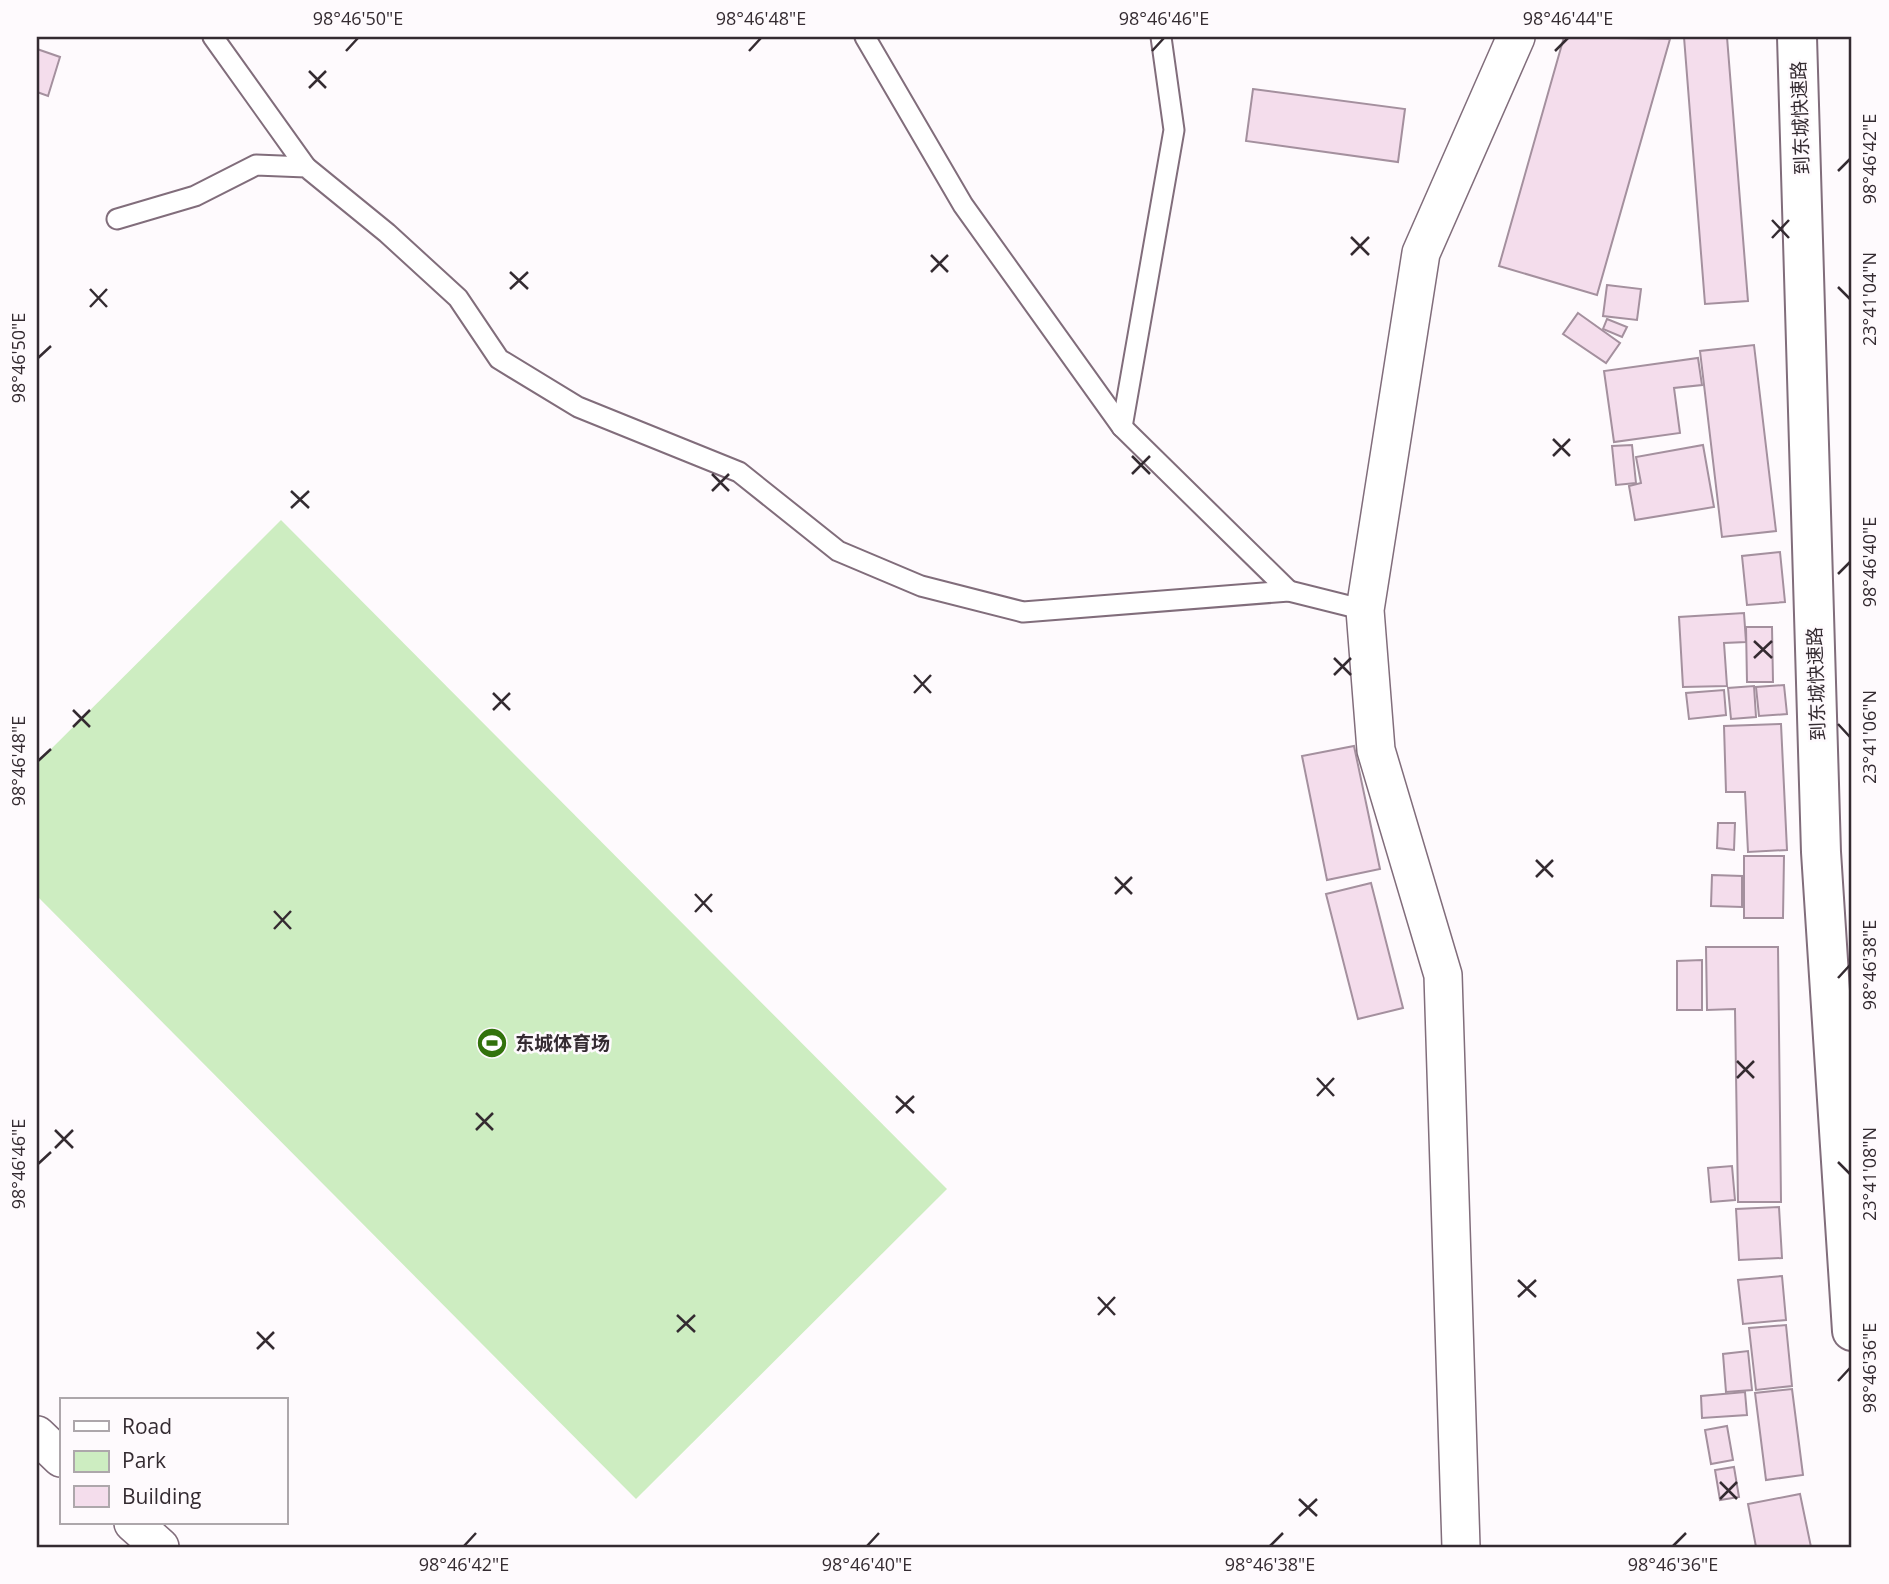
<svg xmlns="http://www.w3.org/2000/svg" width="1889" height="1584" viewBox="0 0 1889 1584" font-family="'Open Sans','Noto Sans SC',sans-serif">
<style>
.green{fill:#cdedc1}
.building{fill:#f4ddec;stroke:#a4909e;stroke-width:2}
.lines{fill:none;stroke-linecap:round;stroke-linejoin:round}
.lane-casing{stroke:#816d7b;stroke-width:23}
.street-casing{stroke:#816d7b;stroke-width:40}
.secondary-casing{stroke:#816d7b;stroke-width:42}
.lane{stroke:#fff;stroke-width:19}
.street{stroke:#fff;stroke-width:37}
.secondary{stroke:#fff;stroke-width:38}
.ticks{fill:none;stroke:#342b31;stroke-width:2.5}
.labels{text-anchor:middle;stroke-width:5;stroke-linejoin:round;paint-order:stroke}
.street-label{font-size:19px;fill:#342b31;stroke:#fefafd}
.poi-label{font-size:19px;font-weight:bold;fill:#342b31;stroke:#fefafd;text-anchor:start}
.neatline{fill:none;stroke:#342b31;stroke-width:2.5}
.ticks-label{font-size:18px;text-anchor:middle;fill:#342b31}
</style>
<rect width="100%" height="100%" fill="#fefafd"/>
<path class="green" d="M281,520L947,1189L636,1499L37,896V763Z"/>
<g class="building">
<path d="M1564,37L1670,39L1597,295L1499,266Z"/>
<path d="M1684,37H1727L1748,301L1705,304Z"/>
<path d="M37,49L60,57L48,96L37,92Z"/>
<path d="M1253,89L1405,109L1398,162L1246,141Z"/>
<path d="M1607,285L1641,289L1637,320L1603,316Z"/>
<path d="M1578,313L1620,343L1606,363L1563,334Z"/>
<path d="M1607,319L1627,327L1622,337L1603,329Z"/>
<path d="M1754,345L1776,531L1722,537L1700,351Z"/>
<path d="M1698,358L1702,385L1674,388L1680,433L1614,442L1604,371Z"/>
<path d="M1632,445L1636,483L1616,485L1612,446Z"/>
<path d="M1703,445L1714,507L1635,520L1629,486L1641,483L1636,457Z"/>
<path d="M1780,552L1785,602L1747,605L1742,556Z"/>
<path d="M1744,613L1746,642L1724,643L1727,686L1683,687L1679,617Z"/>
<path d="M1746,627H1772L1773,682H1747Z"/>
<path d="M1784,685L1787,714L1759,716L1756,687Z"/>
<path d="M1754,686L1756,717L1731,719L1728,688Z"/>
<path d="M1724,690L1726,715L1689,719L1686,693Z"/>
<path d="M1781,724L1787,850L1748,852L1745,792H1726L1724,726Z"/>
<path d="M1354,746L1380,869L1327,880L1302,756Z"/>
<path d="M1718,823H1735L1734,850L1717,848Z"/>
<path d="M1744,856H1784L1783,918H1744Z"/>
<path d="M1712,875L1742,876V907L1711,906Z"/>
<path d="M1371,883L1403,1008L1358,1019L1326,894Z"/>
<path d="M1706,947H1778L1781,1202H1738L1735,1009L1707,1010Z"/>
<path d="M1702,960V1010H1677V961Z"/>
<path d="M1732,1166L1735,1200L1711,1202L1708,1168Z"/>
<path d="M1779,1207L1782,1258L1739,1260L1736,1209Z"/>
<path d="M1782,1276L1786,1320L1743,1324L1738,1280Z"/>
<path d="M1786,1325L1792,1386L1756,1390L1749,1328Z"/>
<path d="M1748,1351L1752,1390L1726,1392L1723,1354Z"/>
<path d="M1792,1389L1803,1475L1766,1480L1755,1393Z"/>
<path d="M1745,1392L1747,1415L1702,1418L1701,1396Z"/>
<path d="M1727,1426L1733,1460L1711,1464L1705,1430Z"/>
<path d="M1734,1467L1739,1497L1720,1500L1715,1470Z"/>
<path d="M1800,1494L1811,1547H1756L1748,1504Z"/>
</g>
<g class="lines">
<g class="lane-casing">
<g id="lane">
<path d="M213,37L306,167"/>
<path d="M865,37L963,205L1122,427L1289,591"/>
<path d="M117,219L195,196L256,165L306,167L387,233L458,298L499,359L578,407L739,472L838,551L921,586L1023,612L1289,591L1365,610"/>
<path d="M1122,427L1174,130L1161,37"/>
</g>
</g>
<g class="street-casing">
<g id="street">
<path d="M37,1435L61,1458"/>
<path d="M133,1523L160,1547"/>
<path d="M1461,1547L1443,975L1376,750L1365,610L1421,253L1516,37"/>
</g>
</g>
<g class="secondary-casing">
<path id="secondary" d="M1797,37L1821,852L1852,1331"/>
</g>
<use href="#lane" class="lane"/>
<use href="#street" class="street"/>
<use href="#secondary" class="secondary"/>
</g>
<path class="ticks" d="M346,51L358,38M749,51L761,38M1152,51L1164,38M1555,51L1568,38M309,71L326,88M309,88L326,71M1838,171L1850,159M1772,220L1789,238M1351,237L1369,255M1772,238L1789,220M931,255L948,272M1351,255L1369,237M510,272L528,289M931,272L948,255M1838,287L1850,299M90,289L107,307M510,289L528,272M90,307L107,289M38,358L51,346M1553,439L1570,456M1132,456L1150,474M1553,456L1570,439M712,474L729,491M1132,474L1150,456M291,491L309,508M712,491L729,474M291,508L309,491M1838,574L1850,562M1754,641L1772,658M1334,658L1351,675M1754,658L1772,641M914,675L931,693M1334,675L1351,658M493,693L510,710M914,693L931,675M73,710L90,727M493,710L510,693M1838,724L1850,737M73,727L90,710M38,761L51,749M1536,860L1553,877M1115,877L1132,894M1536,877L1553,860M695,894L712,912M1115,894L1132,877M274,911L291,929M695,912L712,894M274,929L291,911M1838,978L1850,965M1737,1061L1754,1078M1317,1078L1334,1096M1737,1078L1754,1061M896,1096L914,1113M1317,1096L1334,1078M476,1113L493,1130M896,1113L914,1096M55,1130L73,1148M476,1130L493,1113M55,1148L73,1130M1838,1162L1850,1174M38,1164L51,1152M1518,1280L1536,1297M1098,1297L1115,1315M1518,1297L1536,1280M677,1315L695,1332M1098,1315L1115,1297M257,1332L274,1349M677,1332L695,1315M257,1349L274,1332M1838,1381L1850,1368M1720,1482L1737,1499M1299,1499L1317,1516M1720,1499L1737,1482M1299,1516L1317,1499M464,1546L476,1533M867,1546L879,1533M1270,1546L1283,1533M1673,1546L1686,1533"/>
<defs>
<g id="stadium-disc" transform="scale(1.575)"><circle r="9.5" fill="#32720c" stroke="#fefafd"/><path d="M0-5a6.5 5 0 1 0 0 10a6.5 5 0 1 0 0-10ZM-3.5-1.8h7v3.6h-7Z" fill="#fff"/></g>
</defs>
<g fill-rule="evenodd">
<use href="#stadium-disc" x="492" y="1043"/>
</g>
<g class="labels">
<g class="street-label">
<text transform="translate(1800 118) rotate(-92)" y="7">到东城快速路</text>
<text transform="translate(1816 684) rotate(-92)" y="7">到东城快速路</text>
</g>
<g class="poi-label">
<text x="515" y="1050">东城体育场</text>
</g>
</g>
<rect width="1889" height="1584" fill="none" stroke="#fefafd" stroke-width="77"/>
<rect x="60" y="1398" width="228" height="126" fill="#fefafd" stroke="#ada7ab" stroke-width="2"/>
<rect x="74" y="1421" width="35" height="10" fill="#ffffff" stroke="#ada7ab" stroke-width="2"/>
<text x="122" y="1434" font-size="21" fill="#342b31">Road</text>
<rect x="74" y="1451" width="35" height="21" fill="#cdedc1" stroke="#ada7ab" stroke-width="2"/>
<text x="122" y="1468" font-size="21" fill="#342b31">Park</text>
<rect x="74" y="1486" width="35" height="21" fill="#f4ddec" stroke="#ada7ab" stroke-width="2"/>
<text x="122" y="1504" font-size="21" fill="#342b31">Building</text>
<rect x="38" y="38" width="1812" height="1508" class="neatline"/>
<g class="ticks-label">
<text x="358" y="25">98°46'50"E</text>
<text x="761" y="25">98°46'48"E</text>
<text x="1164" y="25">98°46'46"E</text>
<text x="1568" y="25">98°46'44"E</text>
<text transform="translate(1870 159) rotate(-90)" y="6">98°46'42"E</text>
<text transform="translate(1870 299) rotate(-90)" y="6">23°41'04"N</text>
<text transform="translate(19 358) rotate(-90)" y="6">98°46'50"E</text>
<text transform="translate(1870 562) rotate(-90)" y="6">98°46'40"E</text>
<text transform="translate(1870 737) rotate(-90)" y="6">23°41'06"N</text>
<text transform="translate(19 761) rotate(-90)" y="6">98°46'48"E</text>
<text transform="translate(1870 965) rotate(-90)" y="6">98°46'38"E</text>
<text transform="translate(19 1164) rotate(-90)" y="6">98°46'46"E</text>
<text transform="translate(1870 1174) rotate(-90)" y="6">23°41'08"N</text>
<text transform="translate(1870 1368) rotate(-90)" y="6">98°46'36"E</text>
<text x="464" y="1571">98°46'42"E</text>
<text x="867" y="1571">98°46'40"E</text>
<text x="1270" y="1571">98°46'38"E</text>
<text x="1673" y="1571">98°46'36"E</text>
</g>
</svg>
